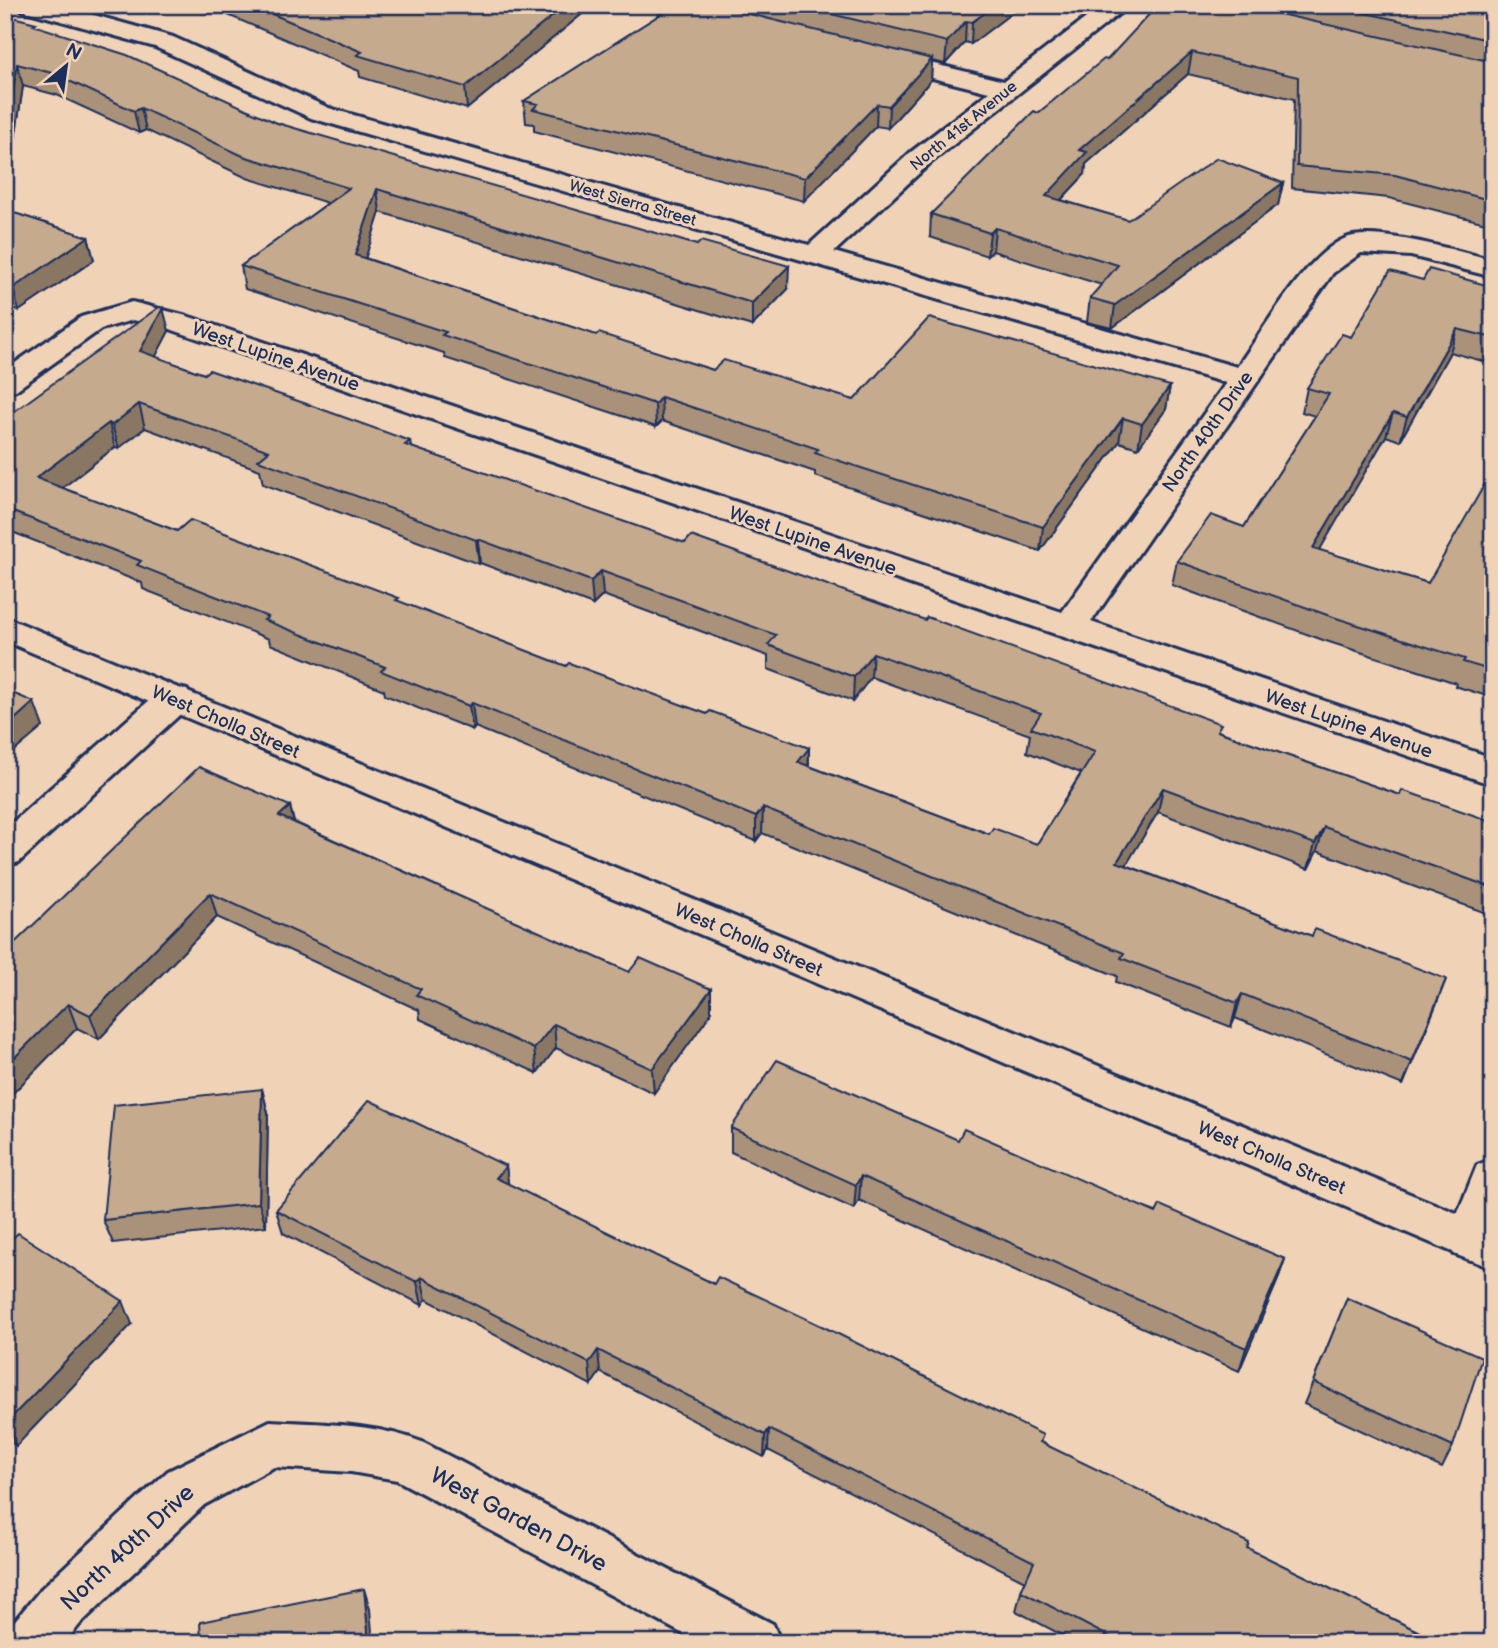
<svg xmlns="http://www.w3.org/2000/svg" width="1498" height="1648" viewBox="0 0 1498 1648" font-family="'Balsamiq Sans',sans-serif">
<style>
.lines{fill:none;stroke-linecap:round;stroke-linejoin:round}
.minor-casing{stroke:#1b2f5e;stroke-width:6}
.tertiary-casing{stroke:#1b2f5e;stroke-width:6}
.minor{fill:#f0d3b6;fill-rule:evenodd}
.tertiary{fill:#f0d3b6;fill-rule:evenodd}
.wall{fill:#a99279;stroke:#1b2f5e;stroke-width:2;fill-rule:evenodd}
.shaded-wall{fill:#8a7763;stroke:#1b2f5e;stroke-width:2}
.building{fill:#c5aa8d;stroke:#1b2f5e;stroke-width:2;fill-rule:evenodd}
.labels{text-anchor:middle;stroke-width:6;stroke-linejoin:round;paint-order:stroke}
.far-street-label{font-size:16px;fill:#1b2f5e;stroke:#f0d3b6}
.street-label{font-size:19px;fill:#1b2f5e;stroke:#f0d3b6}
.near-street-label{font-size:23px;fill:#1b2f5e;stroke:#f0d3b6}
</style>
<rect width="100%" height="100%" fill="#f0d3b6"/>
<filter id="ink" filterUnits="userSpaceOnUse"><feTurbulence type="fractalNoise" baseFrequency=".0143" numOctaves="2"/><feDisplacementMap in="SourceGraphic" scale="14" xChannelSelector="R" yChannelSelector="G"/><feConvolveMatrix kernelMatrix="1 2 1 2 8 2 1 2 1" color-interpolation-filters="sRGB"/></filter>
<g filter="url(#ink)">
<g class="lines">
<g class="minor-casing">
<g id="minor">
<path d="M18,5H58L173,37L329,108L809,245L911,152L989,92L872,63L869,58L872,53L881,51L1004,81L1103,5H1130L929,164L834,252L1237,367C1263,331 1306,254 1346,238C1374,226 1462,252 1493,260V277L1411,256L1361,253L1333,273L1091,622L1493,758V785L167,328L133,320L101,329L16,390L5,393V370L81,317L132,302L187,316L1062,612L1226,383L311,118L155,47L22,10Z"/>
<path d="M654,5H697L732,14L736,19L732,24L724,26L658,10Z"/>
<path d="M174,687L187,690L192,699L187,708L19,862L5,866V829L161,690Z"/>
<path d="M1493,1159V1240L1486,1254L1470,1260L1454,1254L1447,1240L1477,1165Z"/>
<path d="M270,1421C320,1424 374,1423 422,1442L773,1624L781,1643H700L397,1480L351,1472L274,1467L204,1505L80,1624L65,1643H5L12,1624L42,1588L168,1471Z"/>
</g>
</g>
<g class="tertiary-casing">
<path id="tertiary" d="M5,617L1493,1228V1269L5,641Z"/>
</g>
<use href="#minor" class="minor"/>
<use href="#tertiary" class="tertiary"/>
</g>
<g class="wall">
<path d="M177,5H593L467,109L360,77L359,71L214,9L207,13Z"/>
<path d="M675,5H1022L971,44L965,42L945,64L932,61L931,80L888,128L876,126L804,201L534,131V124L526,123L524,101Z"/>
<path d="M1179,5H1493V225L1389,198L1292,188L1294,99L1188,74L1086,164L1085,174L1061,200L1128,220L1283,183L1278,205L1112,328L1087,322L1090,298L1102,285L993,251L987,256L930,237L931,214L1038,113L1107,60L1172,12Z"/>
<path d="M5,15L37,27L277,123L788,289L752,326L380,212L365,258L596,335L713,370L854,400L1170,386L1166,409L1138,448L1119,442L1040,551L815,476V472L662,421L656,427L445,358L444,353L245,289L241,266L328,203L247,178L146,130L139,133L57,95L23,86L7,193L5,195Z"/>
<path d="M5,210L88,237L94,260L19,311L10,308L5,312Z"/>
<path d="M1423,280L1493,287V364L1450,352L1400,441L1386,436L1319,550L1428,583L1493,484V698L1455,686L1456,683L1323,640L1172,585L1177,561L1244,527L1315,416L1302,412L1307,388L1351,337Z"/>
<path d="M169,331L155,357L204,374L410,441L411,447L1400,795L1493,822V898L1486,913L1317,851L1308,869L1158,812L1126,865L1312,936L1446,979L1403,1085L1235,1018L1231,1027L1116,982L1117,976L762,833L756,841L475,727L473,730L385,695L384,690L270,644L269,639L143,589L142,583L7,530L5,532V418ZM145,428L260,470L263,484L479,564L480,563L593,605L603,595L768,656V669L853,701L871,677L1030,735L1027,752L1081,773L1037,844L989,834L809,766V748L707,714L566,666L399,602L177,531L62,488L115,447L119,448Z"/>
<path d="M290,806L294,822L629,972L711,989V1013L654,1093L556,1048L537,1073L420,1019L419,1010L217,917L99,1039L77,1028L5,1101V952Z"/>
<path d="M262,1089L268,1113L266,1226L113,1243L103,1220Z"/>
<path d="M731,1128L958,1140L1285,1259L1277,1282L1239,1371L859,1200L854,1209L731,1152Z"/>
<path d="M506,1166L508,1184L1042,1443L1247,1548L1442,1643H1077L1016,1611L1021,1591L1025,1581L768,1450L764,1457L600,1372L591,1385L426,1299L422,1305L283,1233L276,1210Z"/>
<path d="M5,1245L132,1324L16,1446L5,1438Z"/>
<path d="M1347,1298L1453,1446L1442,1468L1304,1404Z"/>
</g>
<g class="shaded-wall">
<path d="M206,5H213L214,9L207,13Z"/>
<path d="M566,5H593L467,109L465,87Z"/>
<path d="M996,5H1022L971,44L972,22Z"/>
<path d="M966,21L965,42L945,64L947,42Z"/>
<path d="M1192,52L1188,74L1086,164L1085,174L1044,218L1046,196L1079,150Z"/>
<path d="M932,59L931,80L888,128L889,106Z"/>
<path d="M17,64L23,86L7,193L5,195V144Z"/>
<path d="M877,104L876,126L804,201L805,178Z"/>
<path d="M141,108L146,130L139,133L134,111Z"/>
<path d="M1283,183L1278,205L1112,328L1115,305Z"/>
<path d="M377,189L380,212L359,278L355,255Z"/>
<path d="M995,228L993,251L987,256L990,233Z"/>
<path d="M88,237L94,260L19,311L13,288Z"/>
<path d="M789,266L788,289L752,326V303Z"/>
<path d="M5,291L10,308L5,312Z"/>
<path d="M163,308L169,331L146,375L140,351Z"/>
<path d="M1457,329L1450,352L1400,441L1407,417Z"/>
<path d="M1170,386L1166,409L1138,448L1142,424Z"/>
<path d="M661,397L662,421L656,427L655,404Z"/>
<path d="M139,404L145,428L119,448L112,425Z"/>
<path d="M1393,413L1386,436L1307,572L1313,548Z"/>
<path d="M1123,418L1119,442L1040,551L1043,527Z"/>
<path d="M109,423L115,447L44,502L36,478Z"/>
<path d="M478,539L480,563L479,564L476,540Z"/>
<path d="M601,571L603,595L593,605L591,581Z"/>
<path d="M873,653L871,677L853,701L854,677Z"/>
<path d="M34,702L43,727L5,759V728Z"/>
<path d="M472,703L475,727L473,730L469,706Z"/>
<path d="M809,748L808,772L798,762Z"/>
<path d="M1163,788L1158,812L1113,887L1117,862Z"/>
<path d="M290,806L295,830L279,816Z"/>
<path d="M763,808L762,833L756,841V817Z"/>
<path d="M1324,827L1317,851L1308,869L1315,844Z"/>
<path d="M210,893L217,917L99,1039L90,1015Z"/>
<path d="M1446,979L1437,1003L1403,1085L1412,1062Z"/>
<path d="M711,989V1013L654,1093L652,1069Z"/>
<path d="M1242,994L1235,1018L1231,1027L1237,1003Z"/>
<path d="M68,1004L77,1028L5,1101V1067Z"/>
<path d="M554,1024L556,1048L537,1073L534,1049Z"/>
<path d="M262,1089L268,1113L266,1226L259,1203Z"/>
<path d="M506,1166L509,1189L496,1178Z"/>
<path d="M861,1176L859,1200L854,1209L856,1185Z"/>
<path d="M1285,1259L1277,1282L1239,1371L1246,1348Z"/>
<path d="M421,1277L426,1299L422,1305L417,1282Z"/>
<path d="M123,1301L132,1324L16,1446L5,1424Z"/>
<path d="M598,1350L600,1372L591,1385L589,1363Z"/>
<path d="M769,1429L768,1450L764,1457L765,1435Z"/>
<path d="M364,1589L370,1609L373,1643H369Z"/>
</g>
<g class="building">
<path d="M251,5H566L465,87L357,55L362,52Z"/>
<path d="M675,5H713L932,59L889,106L877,104L805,178L533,109L538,104L524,101Z"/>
<path d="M794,5H996L972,22L966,21L947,42Z"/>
<path d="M1179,5H1240L1493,62V201L1395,175L1297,166L1298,77L1192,52L1079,150L1087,152L1046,196L1128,220L1217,158L1283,183L1115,305L1090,298L1118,265L995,228L990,233L931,214L1034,111L1038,113L1104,59L1107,60L1155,8L1172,12Z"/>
<path d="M1329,5H1493V41Z"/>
<path d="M5,15L36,23L33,25L127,55L277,123L697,245L701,241L789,266L752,303L377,189L355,255L596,335L599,333L713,370L724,360L854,400L929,318L1170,386L1142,424L1123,418L1043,527L815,453L818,449L661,397L655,404L442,335L446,332L241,266L349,188L243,156L141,108L134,111L52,73L17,64L5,144Z"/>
<path d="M5,210L88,237L13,288L5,286Z"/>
<path d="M1429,269L1493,287V338L1457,329L1407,417L1393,413L1313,548L1428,583L1486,482L1493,484V671L1463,662L1465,659L1330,616L1177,561L1211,515L1244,527L1329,394L1307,388L1342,334L1351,337L1390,271L1423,280Z"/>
<path d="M159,307L163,308L140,351L204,374L209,370L321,409L410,441L405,445L685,543L691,536L925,620L927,617L1221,724L1217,731L1400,795L1402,790L1493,822V888L1324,827L1315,844L1163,788L1117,862L1312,936L1315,929L1446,979L1412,1062L1242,994L1237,1003L1121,958L1124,953L763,808L756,817L472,703L469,706L381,671L385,667L264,620L268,617L137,565L141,561L5,509V418ZM139,404L269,451L258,460L476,540L478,539L591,581L601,571L776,635L768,645L854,677L873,653L1041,713L1031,728L1095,752L1037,844L993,828L989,834L798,762L809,748L710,711L707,714L569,663L566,666L396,600L399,598L190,520L177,531L36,478L109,423L112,425Z"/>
<path d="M5,690L34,702L5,728Z"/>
<path d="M199,767L290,806L279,816L629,972L640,958L711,989L652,1069L554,1024L534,1049L416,995L421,989L210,893L90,1015L68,1004L5,1067V952Z"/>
<path d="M777,1060L958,1140L964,1129L1156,1213L1160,1205L1285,1259L1246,1348L861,1176L856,1185L731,1128Z"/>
<path d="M262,1089L259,1203L103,1220L114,1105Z"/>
<path d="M369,1100L506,1166L496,1178L714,1284L718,1277L828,1329L1043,1435L1040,1442L1249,1543L1247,1548L1442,1643H1121L1021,1591L1034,1562L769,1429L765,1435L598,1350L589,1363L421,1277L417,1282L276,1210Z"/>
<path d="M18,1233L123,1301L5,1424V1245Z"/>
<path d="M1347,1298L1482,1357L1453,1446L1313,1382Z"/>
<path d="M364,1589L369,1643H201L200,1622Z"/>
</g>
</g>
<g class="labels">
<g class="far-street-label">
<text transform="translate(963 125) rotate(-39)" y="6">North 41st Avenue</text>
<text transform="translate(633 202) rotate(16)" y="6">West Sierra Street</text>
</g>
<g class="street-label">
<text transform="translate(276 356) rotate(19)" y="7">West Lupine Avenue</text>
<text transform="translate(1207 431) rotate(-55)" y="7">North 40th Drive</text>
<text transform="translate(813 540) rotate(19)" y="7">West Lupine Avenue</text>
<text transform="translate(226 721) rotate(23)" y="7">West Cholla Street</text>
<text transform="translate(1349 723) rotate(19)" y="7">West Lupine Avenue</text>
<text transform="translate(749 939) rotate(23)" y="7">West Cholla Street</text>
<text transform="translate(1272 1157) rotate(23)" y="7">West Cholla Street</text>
</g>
<g class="near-street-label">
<text transform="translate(519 1519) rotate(28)" y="8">West Garden Drive</text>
<text transform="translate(127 1547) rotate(-43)" y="8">North 40th Drive</text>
</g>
</g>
<rect width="1498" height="1648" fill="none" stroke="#f0d3b6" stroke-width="28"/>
<rect x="14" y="14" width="1470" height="1620" fill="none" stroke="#1b2f5e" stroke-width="2.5" filter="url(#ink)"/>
<g transform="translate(66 66) rotate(29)" stroke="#f0d3b6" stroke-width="5" paint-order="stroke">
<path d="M0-5L12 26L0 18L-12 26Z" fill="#1b2f5e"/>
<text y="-10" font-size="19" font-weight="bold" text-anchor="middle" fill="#1b2f5e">N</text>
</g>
</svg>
